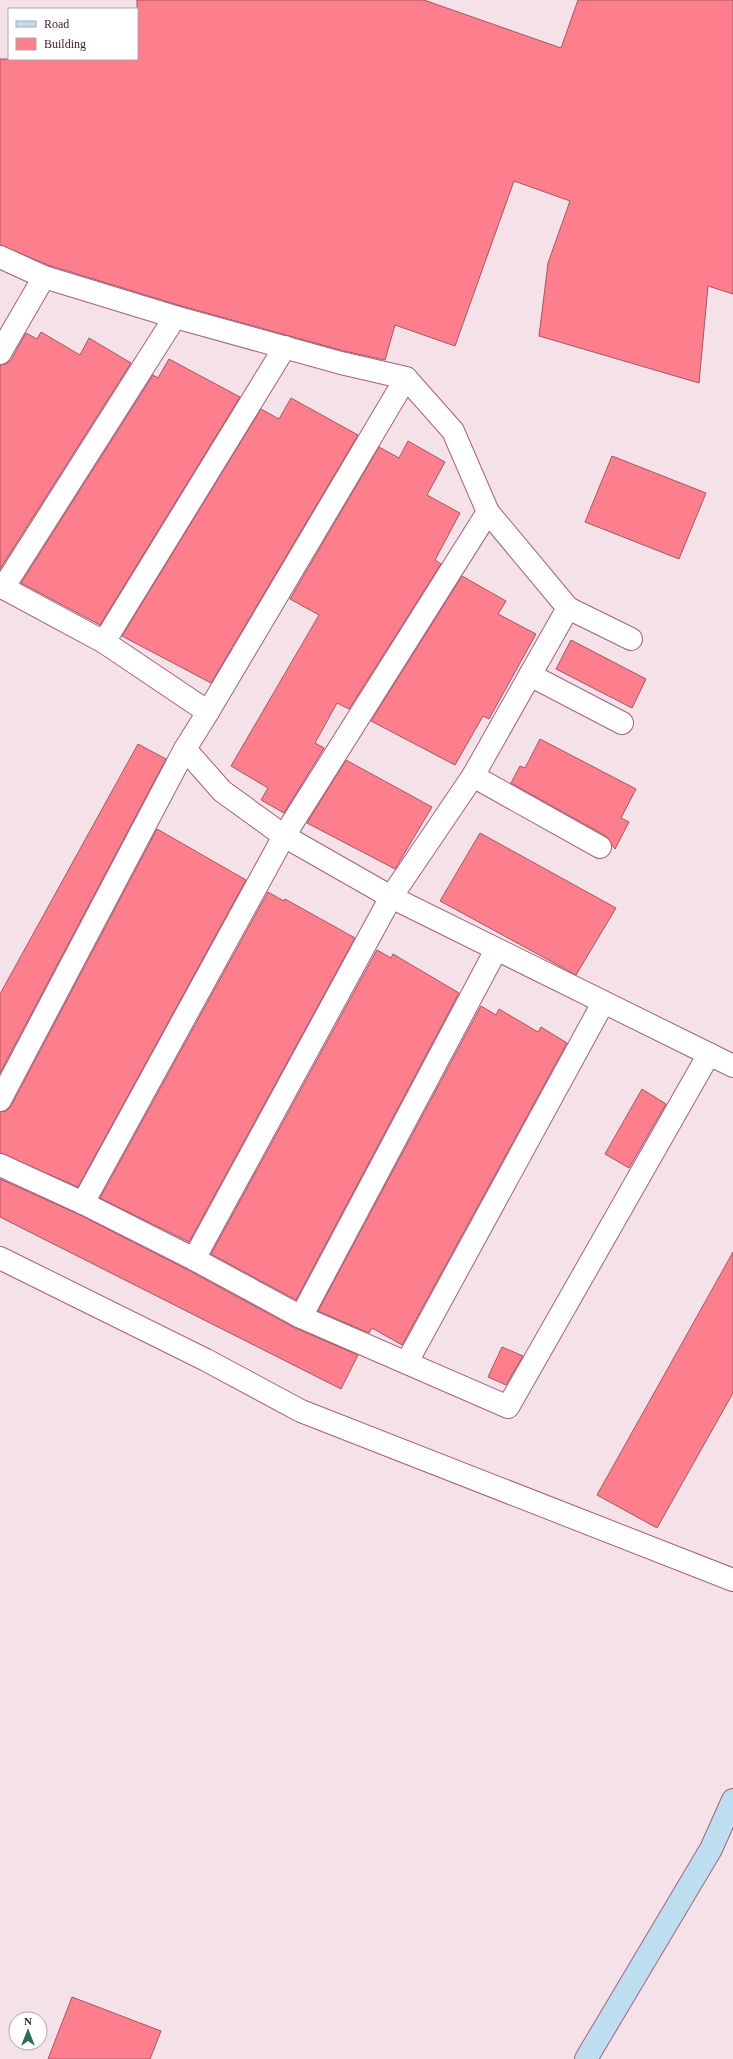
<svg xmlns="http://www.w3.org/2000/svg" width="733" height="2059" viewBox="0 0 733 2059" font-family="'Times New Roman',serif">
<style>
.building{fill:#fd7e8c;stroke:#a6575f}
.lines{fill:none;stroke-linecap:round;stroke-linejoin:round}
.street-casing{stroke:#aa5f7e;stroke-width:24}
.secondary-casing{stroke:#aa5f7e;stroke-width:24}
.street{stroke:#fff;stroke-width:22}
.secondary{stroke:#bcdeee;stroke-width:22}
</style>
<rect width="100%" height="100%" fill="#f4e2e8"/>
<g class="building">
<path d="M137,0H424L561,48L578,0H733V294L708,286L699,383L539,336L548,263L570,201L514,181L455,346L395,325L385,360L344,351L178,305L48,265L0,245V59H137Z"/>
<path d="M41,332L80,355L89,338L131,363L0,569V365L6,364L11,360L26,333L37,339Z"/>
<path d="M169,359L240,397L100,625L21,583L153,375L158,378Z"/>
<path d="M291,398L358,435L211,683L122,636L261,409L279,419Z"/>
<path d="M408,441L445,462L427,495L460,513L435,560L441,564L349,709L337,703L315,743L324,748L284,813L261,800L268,788L231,766L319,615L290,599L379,447L399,458Z"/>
<path d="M612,456L706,493L679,559L585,522Z"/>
<path d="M462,576L506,601L498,614L536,634L489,719L483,716L455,765L371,721Z"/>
<path d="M571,640L646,679L632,708L556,669Z"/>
<path d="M540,739L636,789L621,818L629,822L615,849L606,836L511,783L520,766L525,768Z"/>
<path d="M138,744L166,759L0,1073V994Z"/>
<path d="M346,760L432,807L395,869L307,823Z"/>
<path d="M157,829L246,880L78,1187L0,1153V1112L6,1111L11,1106Z"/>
<path d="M480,833L616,908L576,975L440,901Z"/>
<path d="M268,892L284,901L285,899L355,938L189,1242L100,1198Z"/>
<path d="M377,950L391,958L393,954L459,993L296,1300L211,1254Z"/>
<path d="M481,1006L496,1015L499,1009L538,1032L541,1027L567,1043L402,1345L372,1328L369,1333L318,1311Z"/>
<path d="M642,1089L666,1104L629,1168L605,1154Z"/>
<path d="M0,1179L78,1214L188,1270L295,1328L358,1355L341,1389L0,1217Z"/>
<path d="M733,1252V1393L657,1528L597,1495Z"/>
<path d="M502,1347L523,1356L506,1385L488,1377Z"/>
<path d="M72,1997L161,2031L150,2059H48Z"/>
</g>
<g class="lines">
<g class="street-casing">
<g id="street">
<path d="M0,257L44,277L175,317L341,363L406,378L453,431L488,512L568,608"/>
<path d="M0,353L44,277"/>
<path d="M0,586L104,642L208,712L185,749L0,1100"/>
<path d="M3,588L175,317"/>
<path d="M104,642L285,347"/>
<path d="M530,675L568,608L631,639"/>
<path d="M208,712L406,378"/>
<path d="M185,749L222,791L284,836L391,897L733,1066"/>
<path d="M473,776L530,675L622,723"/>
<path d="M0,1165L83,1203L194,1259L301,1317L508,1407L709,1054"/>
<path d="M83,1203L284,836L488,512"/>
<path d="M0,1258L206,1360L301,1411L733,1580"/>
<path d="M194,1259L391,897L473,776L600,847"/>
<path d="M301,1317L496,950"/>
<path d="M407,1362L603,1003"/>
</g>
</g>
<g class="secondary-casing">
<path id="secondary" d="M586,2059L711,1849L733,1800"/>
</g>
<use href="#street" class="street"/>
<use href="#secondary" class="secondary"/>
</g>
<rect x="8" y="8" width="130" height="52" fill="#ffffff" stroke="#b1a4a9"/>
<rect x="16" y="21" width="20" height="6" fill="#bcdeee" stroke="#b1a4a9"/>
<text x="44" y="28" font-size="12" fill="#3b1c29">Road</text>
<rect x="16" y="38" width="20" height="12" fill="#fd7e8c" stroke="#b1a4a9"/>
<text x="44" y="48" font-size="12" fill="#3b1c29">Building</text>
<g transform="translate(28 2031)"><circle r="19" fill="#ffffff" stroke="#b1a4a9"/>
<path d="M0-3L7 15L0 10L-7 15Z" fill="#2b6d5d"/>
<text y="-6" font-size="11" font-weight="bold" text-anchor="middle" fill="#3b1c29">N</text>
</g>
</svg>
